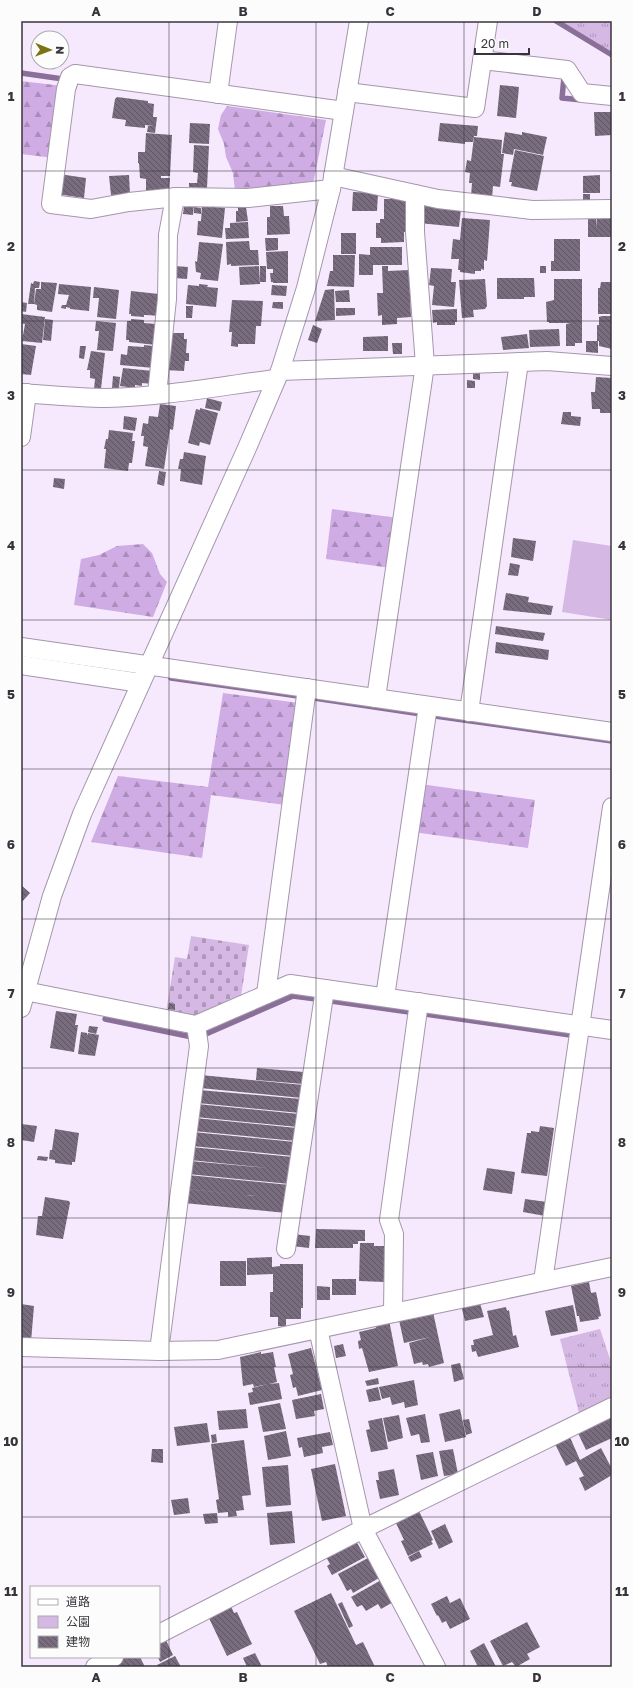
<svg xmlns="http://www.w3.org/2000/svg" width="633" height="1688" viewBox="0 0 633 1688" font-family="'Golos Text','Noto Sans JP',sans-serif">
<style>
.grass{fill:url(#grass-tufts)}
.forest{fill:url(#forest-firs)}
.cemetery{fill:url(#cemetery-stones)}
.park{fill:#d5b9e4}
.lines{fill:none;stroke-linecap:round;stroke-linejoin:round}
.stream{stroke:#8a7098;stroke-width:5.5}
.building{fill:url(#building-back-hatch)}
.minor-casing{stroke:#a497ab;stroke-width:20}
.minor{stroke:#fff;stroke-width:18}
.grid{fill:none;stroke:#39343c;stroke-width:1;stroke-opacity:0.55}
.neatline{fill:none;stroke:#39343c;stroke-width:1.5}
.grid-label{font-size:13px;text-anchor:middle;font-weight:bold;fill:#39343c}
</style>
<defs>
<pattern id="grass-tufts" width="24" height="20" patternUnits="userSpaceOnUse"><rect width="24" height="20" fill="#d5b9e4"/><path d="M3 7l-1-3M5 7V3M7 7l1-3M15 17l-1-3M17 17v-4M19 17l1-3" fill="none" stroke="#ae97ba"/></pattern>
<pattern id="forest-firs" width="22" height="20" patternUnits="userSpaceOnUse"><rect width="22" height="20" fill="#d0ace4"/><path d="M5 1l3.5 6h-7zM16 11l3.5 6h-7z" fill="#aa8dba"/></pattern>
<pattern id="cemetery-stones" width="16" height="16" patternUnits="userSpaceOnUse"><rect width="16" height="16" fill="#d5b9e4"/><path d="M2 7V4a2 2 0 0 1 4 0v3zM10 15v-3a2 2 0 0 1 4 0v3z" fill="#ae97ba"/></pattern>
<pattern id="building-back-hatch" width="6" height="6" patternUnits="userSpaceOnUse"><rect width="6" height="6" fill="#786c7e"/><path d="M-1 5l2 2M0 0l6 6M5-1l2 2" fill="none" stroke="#5e5563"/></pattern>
</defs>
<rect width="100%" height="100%" fill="#f6e9fe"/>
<g class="grass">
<path d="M560,21H612V52Z"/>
<path d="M600,1329L612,1365V1399L580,1417L560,1339Z"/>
</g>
<g class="forest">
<path d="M21,81L63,86L54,158L21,154Z"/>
<path d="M227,106L326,120L313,184L235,191L233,173L226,157L224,144L218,129L221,115Z"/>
<path d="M332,509L398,518L391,568L326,559Z"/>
<path d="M143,544L152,553L160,574L167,582L153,617L74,605L81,559L99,555L117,546Z"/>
<path d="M223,693L299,703L285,805L211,795L202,858L91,842L118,776L208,787Z"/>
<path d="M420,784L535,800L528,848L413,832Z"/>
</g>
<path class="cemetery" d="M191,936L249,945L241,996L194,1019L166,1012L175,957L187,959Z"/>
<path class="park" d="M573,540L612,546V620L562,612Z"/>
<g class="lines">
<g class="stream">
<path d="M556,21L612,55"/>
<path d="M21,73L63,79"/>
<path d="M564,77L562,98L582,100"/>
<path d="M92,667L122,671"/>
<path d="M171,678L298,696"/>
<path d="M314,698L421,714"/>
<path d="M435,716L612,741"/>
<path d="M331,1001L409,1012"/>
<path d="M425,1014L570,1035"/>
<path d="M105,1019L192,1037"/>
<path d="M206,1034L293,996L316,999"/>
</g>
</g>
<g class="building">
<path d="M500,85L519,87L516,118L497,116Z"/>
<path d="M117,97L148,101V103L154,104L153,117H157L155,133L147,132L148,126H153L145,125V128L125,126L126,120L112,118L115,99Z"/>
<path d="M594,112H612V135L595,136Z"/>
<path d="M190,123L210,124L209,144L189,143Z"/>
<path d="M440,123L478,126L477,136H474L473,142H465V144L438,141Z"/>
<path d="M505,132L522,135V132L547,137L543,155L514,149L513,155L502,153Z"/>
<path d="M146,133L172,135L170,176H161V178H170L169,191L146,190V179L140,178L139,163H138V152H145Z"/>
<path d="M474,137L502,140L501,154H504L500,187L493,186L492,198L471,196L472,183H469L470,173L465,172L467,160L471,161Z"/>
<path d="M194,145L209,146L207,188L189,187V183H197L198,173L193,172Z"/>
<path d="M515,150L544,156L537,191L511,186L512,182H509Z"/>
<path d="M59,174L86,178L84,198L57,194Z"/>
<path d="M129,175L130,194L111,195L109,176Z"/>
<path d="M600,175V193H583V176Z"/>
<path d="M353,192L378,193L377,211H352Z"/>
<path d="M583,194H590V203L583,204Z"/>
<path d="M384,199H407L406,232H404V242L381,243V238H376V223H380V219H384Z"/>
<path d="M187,203L194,204L193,215L183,214L184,206L187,207Z"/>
<path d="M421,205L461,209L459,227L419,223Z"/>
<path d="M202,206L225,208L222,238L197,235L198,221H201Z"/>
<path d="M270,206H283L284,216H289L290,234L267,235V217H270Z"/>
<path d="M194,207L201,208V214L194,213Z"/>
<path d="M238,207H246L248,221L236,222V211H238Z"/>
<path d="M588,216H596L597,228V216H612V237H588Z"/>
<path d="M462,218L490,220L487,261L484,260V270L481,269V271H475V274L460,272V270H458L459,259H451L453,239L460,240Z"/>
<path d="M248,222L249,238L226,239L225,228H230V223Z"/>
<rect x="341" y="233" width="15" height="21"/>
<path d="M265,238H278V250L266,251Z"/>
<path d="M554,239H580V271H551V261H554Z"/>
<path d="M249,241L250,250H258L259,265L231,266V264L227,265L226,242Z"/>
<path d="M199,242L223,244L218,281L200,279L201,273L196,272L195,261L197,262Z"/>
<path d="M370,247H402V265H373V275H359V254L370,255Z"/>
<path d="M288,251V283H273V282H271L270,273H273V269H267L266,252Z"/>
<path d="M333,255H355L354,287L327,286L330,271H333Z"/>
<path d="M175,266L188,267L187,279L174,278Z"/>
<path d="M259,266L260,284L240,285L239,267Z"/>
<rect x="260" y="266" width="6" height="16"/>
<path d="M382,266H388V271L409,270L411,317L397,318V324L382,325V315L378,316L377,293H383Z"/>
<rect x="540" y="266" width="6" height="7"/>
<path d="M431,268L452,269L451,282H456L454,307L432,305L434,286L429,285Z"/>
<path d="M497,278H534L535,297H524V299H497Z"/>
<path d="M485,279L487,306L485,309L473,310L474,317L462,318L459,280Z"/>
<path d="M554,279H582V343H575V346H566V324L571,323H549V322H547L546,302L554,300Z"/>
<path d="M34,281L40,282L39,288H35L34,304H28L31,283L33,284Z"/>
<path d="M41,282L57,283L52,312L37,310V305L34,304L36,289H41Z"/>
<path d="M601,282H612V314H598V288H600Z"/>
<path d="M59,284L91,287L89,311L70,309V308L66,307V309L61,308L62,305H66L69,295L58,294Z"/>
<path d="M199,284L208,285L207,287L218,288L216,307L186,304L188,285L199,286Z"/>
<path d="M272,285L287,286L286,296L271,295Z"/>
<path d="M94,287L119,290L116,319L97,317L99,298H93Z"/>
<path d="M334,289L335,320L315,321L325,290Z"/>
<path d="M349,290L350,302H336L335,291Z"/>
<path d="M131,291L159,294L161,316L146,315H144V317L131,316V314H129Z"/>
<path d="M232,300L263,301L261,326H256L255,344H238V347L231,346L232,332H229Z"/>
<path d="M21,302L27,303L26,312L21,311Z"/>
<path d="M273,302H283V309L272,308Z"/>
<path d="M186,306H193L192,318H186Z"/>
<path d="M336,308H355V315L336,316Z"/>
<path d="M457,309V322H455V325H437V322L433,323L432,310Z"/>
<path d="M21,314L45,317L42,343L22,341L25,324L21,323Z"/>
<path d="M602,316H612V349L599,346V341H597V325H599V317Z"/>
<path d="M45,319L53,320L51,341L43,340Z"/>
<path d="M131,319L144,320V323L156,324V345L129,342V340H126L127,321H131Z"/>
<path d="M96,321L116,323L113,351L97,350L99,331H95Z"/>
<path d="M313,325L322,329L317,343L308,340Z"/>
<path d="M559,329L560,346L530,347L529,330Z"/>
<path d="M169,333H184V339H187L186,353H189V361H185L184,371L164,370Z"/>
<path d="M527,334L529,348L503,350L501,337Z"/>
<path d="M388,336V351H363V337Z"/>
<path d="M586,341H598V353L586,352Z"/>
<path d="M392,343H402V354H393Z"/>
<path d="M21,344L36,346L31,375L21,374Z"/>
<path d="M144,345L153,346L154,368L120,365L121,354L127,355L128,346L144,347Z"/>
<path d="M80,346H86L84,359L79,358Z"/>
<path d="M91,351L105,353L101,389H94L95,379L90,378V370H87Z"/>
<path d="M123,368L153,371L152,384L142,383V386L135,385V388L120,386Z"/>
<path d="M473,372H480V380L473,379Z"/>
<path d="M113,376L120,377L119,388H112Z"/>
<path d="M596,377L612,378V413H600V409H592L591,392H595Z"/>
<path d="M467,380L475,381V388H467Z"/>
<path d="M207,398L222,402L220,411L205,408Z"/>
<path d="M160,404L176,406L173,430L170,429L164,469L145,466L148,447L143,446L144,436H141L143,423L148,424L149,416L158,417Z"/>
<path d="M200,408L218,413L210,445L200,442L199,446L188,443L196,409L200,410Z"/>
<path d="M563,412H571V416L581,417L580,426L561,424Z"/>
<path d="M124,416L137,418L135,431L123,429Z"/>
<path d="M109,430L133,433L132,441H135L132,463H129L128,471L104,468L106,449H104L106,439H108Z"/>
<path d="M184,452L206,456L202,485L180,481L181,469H178L180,459H183Z"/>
<path d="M159,471L166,472L164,486L157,484Z"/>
<path d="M54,478L65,479L64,489L53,487Z"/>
<path d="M513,538L536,541L533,561L511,557Z"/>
<path d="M510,563L520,565L518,576L508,575Z"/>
<path d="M506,593L529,597L528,602L553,606L551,615L503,610Z"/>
<path d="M496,626L545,633L543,641L495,634Z"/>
<path d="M496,642L549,650L548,660L495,653Z"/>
<path d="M21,885L30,893L21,903Z"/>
<path d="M169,1003L175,1004V1010L168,1009Z"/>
<path d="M56,1011L77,1014L75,1025H78L74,1052L50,1048Z"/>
<path d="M89,1026L98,1027L96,1034L88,1032Z"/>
<path d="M81,1032L87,1033V1036L88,1033L99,1035L95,1056L78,1054Z"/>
<path d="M257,1068L304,1072L303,1084L256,1080Z"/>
<path d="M201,1075L303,1085L302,1098L200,1088Z"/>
<path d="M199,1090L301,1099L300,1113L198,1103Z"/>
<path d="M197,1104L299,1114L298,1127L196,1117Z"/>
<path d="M195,1118L297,1128L296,1141L194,1131Z"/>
<path d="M21,1124L37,1126L34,1142L21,1140Z"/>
<path d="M540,1126L554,1128L547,1176L521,1173L527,1133H531V1131L539,1132Z"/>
<path d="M55,1129L79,1133L75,1162H72V1165L55,1163V1160L49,1159L50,1150H52Z"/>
<path d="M193,1132L295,1142L294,1156L192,1146Z"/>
<path d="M191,1147L293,1157L290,1184L188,1174L190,1161L268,1168L190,1160Z"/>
<path d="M38,1156L48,1157L47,1161L37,1160Z"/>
<path d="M487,1168L515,1172L512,1194L483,1190Z"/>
<path d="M188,1175L290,1185L286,1213L184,1203L185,1189L275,1198L186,1189Z"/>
<path d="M45,1197L69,1201L70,1203L63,1239L36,1235L38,1216H42Z"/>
<path d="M525,1199L547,1202L545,1216L523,1212Z"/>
<path d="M316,1229L365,1230V1241H358V1244H353V1248H315Z"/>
<path d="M293,1234L310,1236L309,1248L292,1246Z"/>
<path d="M360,1243H374V1246H386L385,1282L359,1281Z"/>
<path d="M272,1257V1267L280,1266V1264H303V1308H301V1319H286V1327L278,1326V1317H270V1292H273V1274L247,1275V1258Z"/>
<rect x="220" y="1261" width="26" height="25"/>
<rect x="332" y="1279" width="24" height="16"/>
<path d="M589,1282L591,1293L596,1292L601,1316L598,1317L599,1319L580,1322L579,1316H577L571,1286Z"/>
<path d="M317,1286L330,1287V1300H317Z"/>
<path d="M479,1300L484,1317L465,1321L461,1305Z"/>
<path d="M21,1304L34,1306L31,1342L21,1341Z"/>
<path d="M573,1305L578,1331L551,1336L545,1311Z"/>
<path d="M506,1307L507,1311L509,1310L513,1336L516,1335L519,1347L478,1357L476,1351L472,1352L471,1345H474L473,1340L493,1335L487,1311Z"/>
<path d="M433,1312L444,1363L429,1367L428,1364L423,1365L422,1362L414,1364L409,1343L430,1337L404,1343L399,1320Z"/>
<path d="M389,1320L398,1366L369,1372L362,1348L359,1349L358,1341L361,1340L359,1332L376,1328L375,1323Z"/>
<path d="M343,1344L346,1356L336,1358L334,1346Z"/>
<path d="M311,1348L322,1390L298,1396L296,1387L293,1388L290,1375L293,1374L288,1354Z"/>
<path d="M261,1352V1354L273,1352L276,1367H274L277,1382L269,1384L279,1383L282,1399L250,1405L248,1393L253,1392L252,1388L268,1384L254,1387L253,1384L243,1386L240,1357Z"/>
<path d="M460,1363L464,1379L454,1382L451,1365Z"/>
<path d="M378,1378L379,1384L367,1386L365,1381Z"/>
<path d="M414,1380L418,1405L405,1408L404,1402L392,1405L390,1397L382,1399L379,1387Z"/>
<path d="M378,1387L381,1400L369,1402L366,1390Z"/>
<path d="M321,1394L324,1409L314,1411L315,1416L296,1419L292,1400Z"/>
<path d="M280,1403L286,1429L263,1432L258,1407Z"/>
<path d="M246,1409L248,1428L219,1430L217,1411Z"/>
<path d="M460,1409L466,1437L445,1442L439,1414Z"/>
<path d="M425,1414L430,1442L421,1443L419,1434L411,1436L406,1418Z"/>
<path d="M612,1414V1438L586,1450L577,1431Z"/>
<path d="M399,1415L403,1438L388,1442L383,1418Z"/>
<path d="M382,1418L388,1449L371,1452L366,1430L370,1429L368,1421Z"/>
<path d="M469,1419L472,1433L466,1435L463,1420Z"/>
<path d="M207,1423L210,1442L177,1446L174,1427Z"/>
<path d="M286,1431L291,1456L268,1460L264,1436Z"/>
<path d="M330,1432L333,1445L322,1447L323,1453L304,1457L302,1447L299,1448L297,1438Z"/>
<path d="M216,1434L217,1442L212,1443L211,1435Z"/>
<path d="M569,1435L580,1460L601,1448L612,1469V1475L585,1491L579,1478L584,1476L576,1461L566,1466L554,1442Z"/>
<path d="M244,1440L251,1495L242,1496L244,1510L236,1511L237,1516L228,1517V1512L218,1513L216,1500L219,1499L211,1444Z"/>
<path d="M152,1449H163V1463L151,1462Z"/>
<path d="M453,1449L458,1474L444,1476L439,1451Z"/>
<path d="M433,1452L438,1476L421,1480L416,1455Z"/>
<path d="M335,1464L346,1516L322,1521L311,1469Z"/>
<path d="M288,1465L291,1505L266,1507L262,1467Z"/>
<path d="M394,1469L399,1495L380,1499L376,1480H379L378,1472Z"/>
<path d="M188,1498L190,1513L174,1515L171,1500Z"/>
<path d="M418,1509L433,1540L431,1541L433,1544L408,1556L401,1541L404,1540L395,1521Z"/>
<path d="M292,1511L295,1543L270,1545L267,1513Z"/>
<path d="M217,1513L218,1523L205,1524L203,1514Z"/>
<path d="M445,1524L453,1542L439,1549L431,1531Z"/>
<path d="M356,1541L365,1557L332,1575L327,1566L330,1564L326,1557Z"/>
<path d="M419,1551L422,1557L411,1562L408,1557Z"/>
<path d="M368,1558L379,1578L353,1593L351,1589L347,1591L338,1574Z"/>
<path d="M383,1579L395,1601L381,1609L378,1604L366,1611L362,1605L357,1607L351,1597Z"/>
<path d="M331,1593L356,1645L363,1642L375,1667H328L326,1662L320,1664L294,1611Z"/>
<path d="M447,1596L450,1603L460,1598L470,1619L450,1629L446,1621L442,1623L438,1615L437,1616L431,1604Z"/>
<path d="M342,1602L353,1626L349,1628L338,1604Z"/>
<path d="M230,1604L234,1613L237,1612L252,1644L227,1656L208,1616Z"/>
<path d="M527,1622L540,1647L527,1654L530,1659L516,1667L512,1662L503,1666L490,1641Z"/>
<path d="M164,1636L173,1655L160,1662L158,1657L159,1638Z"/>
<path d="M484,1643L496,1667H478L470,1651Z"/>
<path d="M255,1653L262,1667H247L243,1658Z"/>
<path d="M175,1656L181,1667H158L157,1665Z"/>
<path d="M125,1657H140L145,1667H115L113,1663Z"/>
</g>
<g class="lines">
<g class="minor-casing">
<g id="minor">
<path d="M482,60L567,70L582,93L612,96"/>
<path d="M347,92L475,108L488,21"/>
<path d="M218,94L228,21"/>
<path d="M333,176L438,199L532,210L612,209"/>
<path d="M331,189L248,198L177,197L129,202L91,209L51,204L66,89L70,77L75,74L344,111"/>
<path d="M280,371L547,361L612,366"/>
<path d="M21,393C49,395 78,398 106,398C163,397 220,386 276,379"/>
<path d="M157,394L167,299L168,235L175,197"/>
<path d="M21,437L27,393"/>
<path d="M21,647L612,732"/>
<path d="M21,665L141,683"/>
<path d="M376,698L425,365L415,232V194"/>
<path d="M469,712L519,362"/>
<path d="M21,987L25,991L196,1025L290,984L612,1030"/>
<path d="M266,994L307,688"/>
<path d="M385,997L428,706"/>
<path d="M21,1008L52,896L82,814L247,448L280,371L306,288L331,189L359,21"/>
<path d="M286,1249L325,989"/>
<path d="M543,1281L612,807"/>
<path d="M393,1313L394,1234L389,1220L419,1002"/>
<path d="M318,1329L363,1529L436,1667"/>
<path d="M21,1347L159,1351L218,1350L612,1267"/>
<path d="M159,1351L199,1046L196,1025"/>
<path d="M159,1634L363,1529L612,1407"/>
<path d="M95,1667L114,1657"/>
</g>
</g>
<use href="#minor" class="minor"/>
</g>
<path class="grid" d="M169,21V1667M316,21V1667M464,21V1667M21,171H612M21,321H612M21,470H612M21,620H612M21,769H612M21,919H612M21,1068H612M21,1218H612M21,1367H612M21,1517H612"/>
<rect width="633" height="1688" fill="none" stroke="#fcfcfc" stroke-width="44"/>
<rect x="30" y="1586" width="130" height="72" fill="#fcfcfc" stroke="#aeacaf"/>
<rect x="38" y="1599" width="20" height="6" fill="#ffffff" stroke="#aeacaf"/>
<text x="66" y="1606" font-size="12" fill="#39343c">道路</text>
<rect x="38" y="1616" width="20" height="12" fill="#d5b9e4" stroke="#aeacaf"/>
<text x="66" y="1626" font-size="12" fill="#39343c">公園</text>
<rect x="38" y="1636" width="20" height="12" fill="url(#building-back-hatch)" stroke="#aeacaf"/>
<text x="66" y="1646" font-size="12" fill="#39343c">建物</text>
<g transform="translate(50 50) rotate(91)"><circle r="19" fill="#fcfcfc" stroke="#aeacaf"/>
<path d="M0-3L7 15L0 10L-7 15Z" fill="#7c7315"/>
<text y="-6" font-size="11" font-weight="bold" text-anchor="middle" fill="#39343c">N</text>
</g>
<path d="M475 48v6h54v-6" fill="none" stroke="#39343c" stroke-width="2"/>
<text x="481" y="48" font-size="12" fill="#39343c" stroke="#fcfcfc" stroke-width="3" paint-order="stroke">20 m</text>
<rect x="22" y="22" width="589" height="1644" class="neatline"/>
<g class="grid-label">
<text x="96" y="16">A</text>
<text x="243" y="16">B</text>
<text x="390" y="16">C</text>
<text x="537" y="16">D</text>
<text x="11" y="101">1</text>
<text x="622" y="101">1</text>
<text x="11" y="251">2</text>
<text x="622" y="251">2</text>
<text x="11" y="400">3</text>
<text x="622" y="400">3</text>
<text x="11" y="550">4</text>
<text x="622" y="550">4</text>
<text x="11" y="699">5</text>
<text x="622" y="699">5</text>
<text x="11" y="849">6</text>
<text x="622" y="849">6</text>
<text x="11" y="998">7</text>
<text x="622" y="998">7</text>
<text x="11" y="1147">8</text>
<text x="622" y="1147">8</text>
<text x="11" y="1297">9</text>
<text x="622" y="1297">9</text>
<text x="11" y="1446">10</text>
<text x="622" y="1446">10</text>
<text x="11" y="1596">11</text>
<text x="622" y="1596">11</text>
<text x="96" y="1682">A</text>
<text x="243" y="1682">B</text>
<text x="390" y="1682">C</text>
<text x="537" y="1682">D</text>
</g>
</svg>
